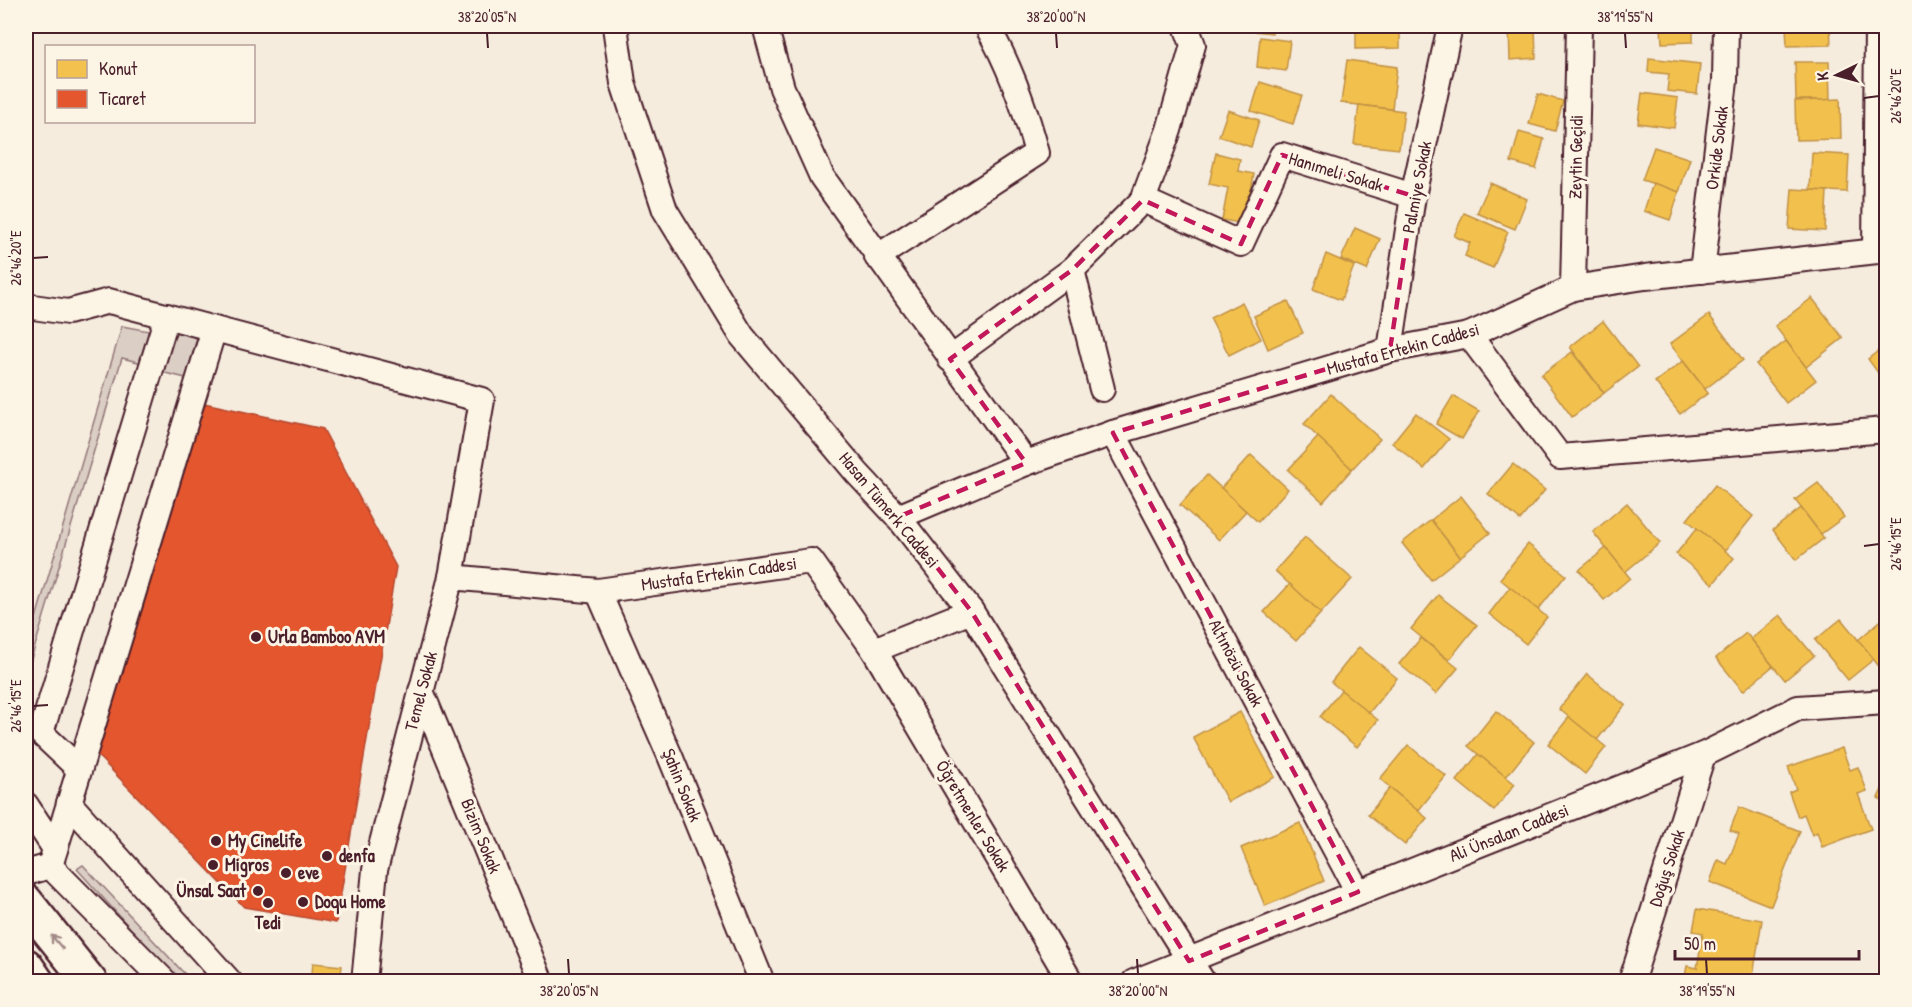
<svg xmlns="http://www.w3.org/2000/svg" width="1912" height="1007" viewBox="0 0 1912 1007" font-family="'Patrick Hand',sans-serif">
<style>
.green{fill:#dbcec4;stroke:#927678;stroke-width:1.5}
.homes{fill:#f2c14e;stroke:#c09044;stroke-width:1.5}
.shops{fill:#e4572e;stroke:#b6462d;stroke-width:1.5}
.lines{fill:none;stroke-linecap:round;stroke-linejoin:round}
.minor-casing{stroke:#4a1f2b;stroke-width:28}
.highway-casing{stroke:#4a1f2b;stroke-width:38}
.minor{stroke:#fcf5e5;stroke-width:24}
.highway{stroke:#fcf5e5;stroke-width:33}
.oneway{stroke:#a38a88}
.marked{fill:none;stroke:#c2185b;stroke-width:4.5;stroke-dasharray:12 8;stroke-linejoin:round}
.ticks{fill:none;stroke:#4a1f2b;stroke-width:2}
.poi-dot{fill:#4a1f2b;stroke:#fcf5e5;stroke-width:2}
.labels{text-anchor:middle;stroke-width:6;stroke-linejoin:round;paint-order:stroke}
.street-label{font-size:18px;fill:#4a1f2b;stroke:#fcf5e5}
.poi-label{font-size:18px;font-weight:bold;fill:#4a1f2b;stroke:#fcf5e5;text-anchor:start}
.neatline{fill:none;stroke:#4a1f2b;stroke-width:2}
.ticks-label{font-size:15px;text-anchor:middle;fill:#4a1f2b}
</style>
<rect width="100%" height="100%" fill="#f5ecde"/>
<filter id="ink" filterUnits="userSpaceOnUse"><feTurbulence type="fractalNoise" baseFrequency=".0167" numOctaves="2"/><feDisplacementMap in="SourceGraphic" scale="12" xChannelSelector="R" yChannelSelector="G"/><feConvolveMatrix kernelMatrix="1 2 1 2 8 2 1 2 1" color-interpolation-filters="sRGB"/></filter>
<g filter="url(#ink)">
<g class="green">
<path d="M122,326L149,331L142,363L122,358L26,676V652Z"/>
<path d="M175,331L197,338L186,378L161,372Z"/>
<path d="M83,865L181,970L192,981H178L77,869Z"/>
</g>
<g class="homes">
<path d="M1246,26H1273L1272,33L1245,30Z"/>
<path d="M1356,26H1400V48L1356,49Z"/>
<path d="M1661,26H1693V42L1662,43Z"/>
<path d="M1786,26H1830L1831,45L1787,46Z"/>
<path d="M1535,27L1536,58L1510,60L1509,28Z"/>
<path d="M1260,37L1290,41L1286,71L1257,67Z"/>
<path d="M1649,58L1700,64L1697,94L1667,91L1669,74L1648,72Z"/>
<path d="M1347,60L1397,67L1392,109L1341,103Z"/>
<path d="M1795,62H1829L1830,100H1796Z"/>
<path d="M1260,82L1302,95L1293,124L1251,111Z"/>
<path d="M1642,93L1678,98L1674,128L1638,123Z"/>
<path d="M1538,94L1563,101L1555,131L1529,124Z"/>
<path d="M1840,99L1841,139L1796,140L1795,101Z"/>
<path d="M1359,105L1404,111L1399,149L1354,144Z"/>
<path d="M1228,110L1259,120L1251,147L1219,136Z"/>
<path d="M1519,132L1544,139L1536,169L1511,162Z"/>
<path d="M1654,147L1690,159L1679,192L1642,180Z"/>
<path d="M1216,153L1240,159L1238,171L1254,174L1245,224L1222,220L1228,188L1209,184Z"/>
<path d="M1812,153L1849,155L1847,192L1810,190Z"/>
<path d="M1490,183L1527,199L1515,229L1477,213Z"/>
<path d="M1653,183L1679,192L1670,220L1644,211Z"/>
<path d="M1792,189L1827,191L1825,231L1789,229Z"/>
<path d="M1464,213L1508,232L1493,268L1465,256L1470,243L1454,236Z"/>
<path d="M1355,228L1380,239L1367,270L1341,259Z"/>
<path d="M1326,254L1354,266L1341,300L1313,289Z"/>
<path d="M1812,298L1843,338L1806,367L1775,326Z"/>
<path d="M1288,301L1303,333L1268,349L1254,316Z"/>
<path d="M1242,302L1261,339L1229,355L1210,318Z"/>
<path d="M1709,315L1743,360L1705,389L1670,344Z"/>
<path d="M1603,321L1638,367L1604,393L1570,347Z"/>
<path d="M1786,341L1816,380L1786,403L1756,364Z"/>
<path d="M1886,345V384L1868,359Z"/>
<path d="M1572,352L1604,393L1572,417L1541,375Z"/>
<path d="M1683,361L1708,393L1680,414L1655,382Z"/>
<path d="M1331,394L1380,439L1352,469L1304,424Z"/>
<path d="M1453,396L1479,411L1462,439L1436,424Z"/>
<path d="M1416,413L1449,439L1424,469L1392,443Z"/>
<path d="M1318,437L1352,469L1323,502L1288,470Z"/>
<path d="M1251,455L1288,489L1258,522L1221,488Z"/>
<path d="M1513,464L1545,490L1520,520L1488,494Z"/>
<path d="M1207,475L1246,511L1219,540L1180,505Z"/>
<path d="M1818,483L1844,517L1821,534L1795,500Z"/>
<path d="M1715,485L1753,516L1725,551L1687,520Z"/>
<path d="M1461,496L1490,533L1460,557L1431,520Z"/>
<path d="M1627,503L1660,543L1625,572L1593,532Z"/>
<path d="M1801,508L1824,538L1796,560L1773,530Z"/>
<path d="M1431,520L1460,557L1431,580L1402,543Z"/>
<path d="M1697,528L1734,558L1713,584L1676,554Z"/>
<path d="M1305,537L1352,579L1321,613L1275,571Z"/>
<path d="M1528,544L1566,575L1538,610L1500,579Z"/>
<path d="M1606,548L1630,578L1604,600L1579,570Z"/>
<path d="M1290,584L1321,613L1296,641L1264,612Z"/>
<path d="M1510,587L1547,617L1526,644L1489,614Z"/>
<path d="M1438,595L1477,625L1449,660L1411,629Z"/>
<path d="M1780,615L1814,656L1785,680L1751,639Z"/>
<path d="M1885,617L1886,619V675L1858,640Z"/>
<path d="M1841,619L1874,659L1848,680L1815,640Z"/>
<path d="M1746,633L1773,666L1743,691L1716,658Z"/>
<path d="M1421,638L1458,668L1436,694L1399,664Z"/>
<path d="M1359,647L1397,678L1369,713L1331,682Z"/>
<path d="M1587,674L1625,705L1597,740L1559,709Z"/>
<path d="M1341,690L1378,720L1357,747L1320,717Z"/>
<path d="M1496,711L1534,742L1506,777L1468,746Z"/>
<path d="M1240,712L1275,777L1228,802L1193,737Z"/>
<path d="M1569,717L1606,747L1585,774L1548,744Z"/>
<path d="M1408,745L1446,776L1418,811L1380,779Z"/>
<path d="M1842,748L1850,770L1858,767L1867,791L1858,794L1871,829L1822,847L1817,832L1812,835L1804,814L1798,817L1789,792L1796,789L1788,767Z"/>
<path d="M1478,754L1515,784L1494,811L1457,781Z"/>
<path d="M1886,781V803L1878,798Z"/>
<path d="M1390,788L1427,818L1405,845L1368,815Z"/>
<path d="M1739,807L1800,831L1771,906L1710,882L1718,860L1727,864L1739,834L1730,830Z"/>
<path d="M1300,823L1324,881L1265,906L1241,848Z"/>
<path d="M1697,909L1762,920L1752,982H1684L1687,966L1697,968L1703,933L1693,931Z"/>
<path d="M313,963L342,966L340,982H311Z"/>
</g>
<path class="shops" d="M195,401L323,429L396,567L336,923L244,907L95,753Z"/>
<g class="lines">
<g class="minor-casing">
<g id="minor">
<path d="M615,26L623,83L665,210L742,336L857,473L898,517L971,611L1203,982"/>
<path d="M765,26L782,88L822,177L1026,463"/>
<path d="M1143,200L1241,244L1282,155L1413,196"/>
<path d="M1875,251L1877,26"/>
<path d="M877,257L1037,153C1025,108 1010,66 987,26"/>
<path d="M1072,270L1102,389"/>
<path d="M1702,271L1725,81L1726,26"/>
<path d="M1573,288L1579,26"/>
<path d="M26,306L68,312L109,301L482,400L451,577L375,870L364,982"/>
<path d="M1469,335L1560,457L1886,430"/>
<path d="M1390,350L1413,196L1450,26"/>
<path d="M950,359L1072,270L1143,200L1169,130L1193,45L1186,26"/>
<path d="M1113,433L1358,892"/>
<path d="M898,517L1026,463L1113,433L1390,350L1469,335L1573,288L1645,277L1886,250"/>
<path d="M451,577L598,591L811,561L874,650L971,611"/>
<path d="M598,591L670,756L762,982"/>
<path d="M874,650L1071,982"/>
<path d="M421,691L541,982"/>
<path d="M79,769L41,733L167,316"/>
<path d="M69,803L230,982"/>
<path d="M26,805L55,849"/>
<path d="M50,866L214,329"/>
<path d="M26,873L50,866L165,982"/>
<path d="M1134,982L1703,755L1798,708L1886,702"/>
<path d="M1631,982L1703,755"/>
</g>
</g>
<g class="highway-casing">
<g id="highway">
<path d="M26,902L90,982"/>
<path d="M26,966L37,982"/>
</g>
</g>
<use href="#minor" class="minor"/>
<use href="#highway" class="highway"/>
</g>
<defs><path id="oneway-shaft" d="M-6 0H5M1.5-3L5.5 0L1.5 3" fill="none" stroke-width="1.6" stroke-linecap="round" stroke-linejoin="round" transform="scale(1.5)"/></defs>
<use class="oneway" href="#oneway-shaft" transform="translate(57 942) rotate(-130)"/>
</g>
<path class="marked" d="M1282,155L1413,196L1390,350L1113,433L1358,892L1189,961L971,611L898,517L1026,463L950,359L1072,270L1143,200L1241,244Z"/>
<path class="ticks" d="M487,33L488,48M1056,33L1057,48M1625,33L1626,48M1864,98L1879,96M33,258L48,257M1864,546L1879,544M33,706L48,705M568,959L569,974M1137,959L1138,974M1706,959L1707,974"/>
<g class="poi-dot">
<circle cx="256" cy="637" r="6"/>
<circle cx="216" cy="841" r="6"/>
<circle cx="327" cy="856" r="6"/>
<circle cx="213" cy="865" r="6"/>
<circle cx="286" cy="873" r="6"/>
<circle cx="258" cy="891" r="6"/>
<circle cx="303" cy="902" r="6"/>
<circle cx="268" cy="903" r="6"/>
</g>
<g class="labels">
<g class="street-label">
<text transform="translate(1717 148) rotate(-83)" y="6">Orkide Sokak</text>
<text transform="translate(1576 157) rotate(-89)" y="6">Zeytin Geçidi</text>
<text transform="translate(1336 172) rotate(17)" y="6">Hanımeli Sokak</text>
<text transform="translate(1417 187) rotate(-79)" y="6">Palmiye Sokak</text>
<text transform="translate(1403 349) rotate(-15)" y="6">Mustafa Ertekin Caddesi</text>
<text transform="translate(889 510) rotate(50)" y="6">Hasan Tümerk Caddesi</text>
<text transform="translate(719 574) rotate(-8)" y="6">Mustafa Ertekin Caddesi</text>
<text transform="translate(1236 663) rotate(62)" y="6">Altınözü Sokak</text>
<text transform="translate(421 691) rotate(-75)" y="6">Temel Sokak</text>
<text transform="translate(682 785) rotate(68)" y="6">Şahin Sokak</text>
<text transform="translate(973 816) rotate(59)" y="6">Öğretmenler Sokak</text>
<text transform="translate(1509 833) rotate(-22)" y="6">Ali Ünsalan Caddesi</text>
<text transform="translate(481 836) rotate(68)" y="6">Bizim Sokak</text>
<text transform="translate(1667 868) rotate(-72)" y="6">Doğuş Sokak</text>
</g>
<g class="poi-label">
<text x="268" y="643">Urla Bamboo AVM</text>
<text x="228" y="847">My Cinelife</text>
<text x="339" y="862">denfa</text>
<text x="225" y="871">Migros</text>
<text x="298" y="879">eve</text>
<text x="246" y="897" text-anchor="end">Ünsal Saat</text>
<text x="315" y="908">Doqu Home</text>
<text x="268" y="929" text-anchor="middle">Tedi</text>
</g>
</g>
<rect width="1912" height="1007" fill="none" stroke="#fcf5e5" stroke-width="66"/>
<rect x="45" y="45" width="210" height="78" fill="#fcf5e5" stroke="#b59f9b" stroke-width="1.5"/>
<rect x="57" y="60" width="30" height="18" fill="#f2c14e" stroke="#b59f9b" stroke-width="1.5"/>
<text x="99" y="75" font-size="18" fill="#4a1f2b">Konut</text>
<rect x="57" y="90" width="30" height="18" fill="#e4572e" stroke="#b59f9b" stroke-width="1.5"/>
<text x="99" y="105" font-size="18" fill="#4a1f2b">Ticaret</text>
<g transform="translate(1837 75) rotate(265)" stroke="#fcf5e5" stroke-width="4.5" paint-order="stroke">
<path d="M0-4.5L10 22L0 15L-10 22Z" fill="#4a1f2b"/>
<text y="-9" font-size="16" font-weight="bold" text-anchor="middle" fill="#4a1f2b">K</text>
</g>
<path d="M1675 950v9h184v-9" fill="none" stroke="#4a1f2b" stroke-width="3"/>
<text x="1684" y="950" font-size="18" fill="#4a1f2b" stroke="#fcf5e5" stroke-width="4.5" paint-order="stroke">50 m</text>
<rect x="33" y="33" width="1846" height="941" class="neatline"/>
<g class="ticks-label">
<text x="487" y="22">38°20'05"N</text>
<text x="1056" y="22">38°20'00"N</text>
<text x="1625" y="22">38°19'55"N</text>
<text transform="translate(1896 96) rotate(-90)" y="5">26°46'20"E</text>
<text transform="translate(16 258) rotate(-90)" y="5">26°46'20"E</text>
<text transform="translate(1896 544) rotate(-90)" y="5">26°46'15"E</text>
<text transform="translate(16 706) rotate(-90)" y="5">26°46'15"E</text>
<text x="569" y="996">38°20'05"N</text>
<text x="1138" y="996">38°20'00"N</text>
<text x="1707" y="996">38°19'55"N</text>
</g>
</svg>
